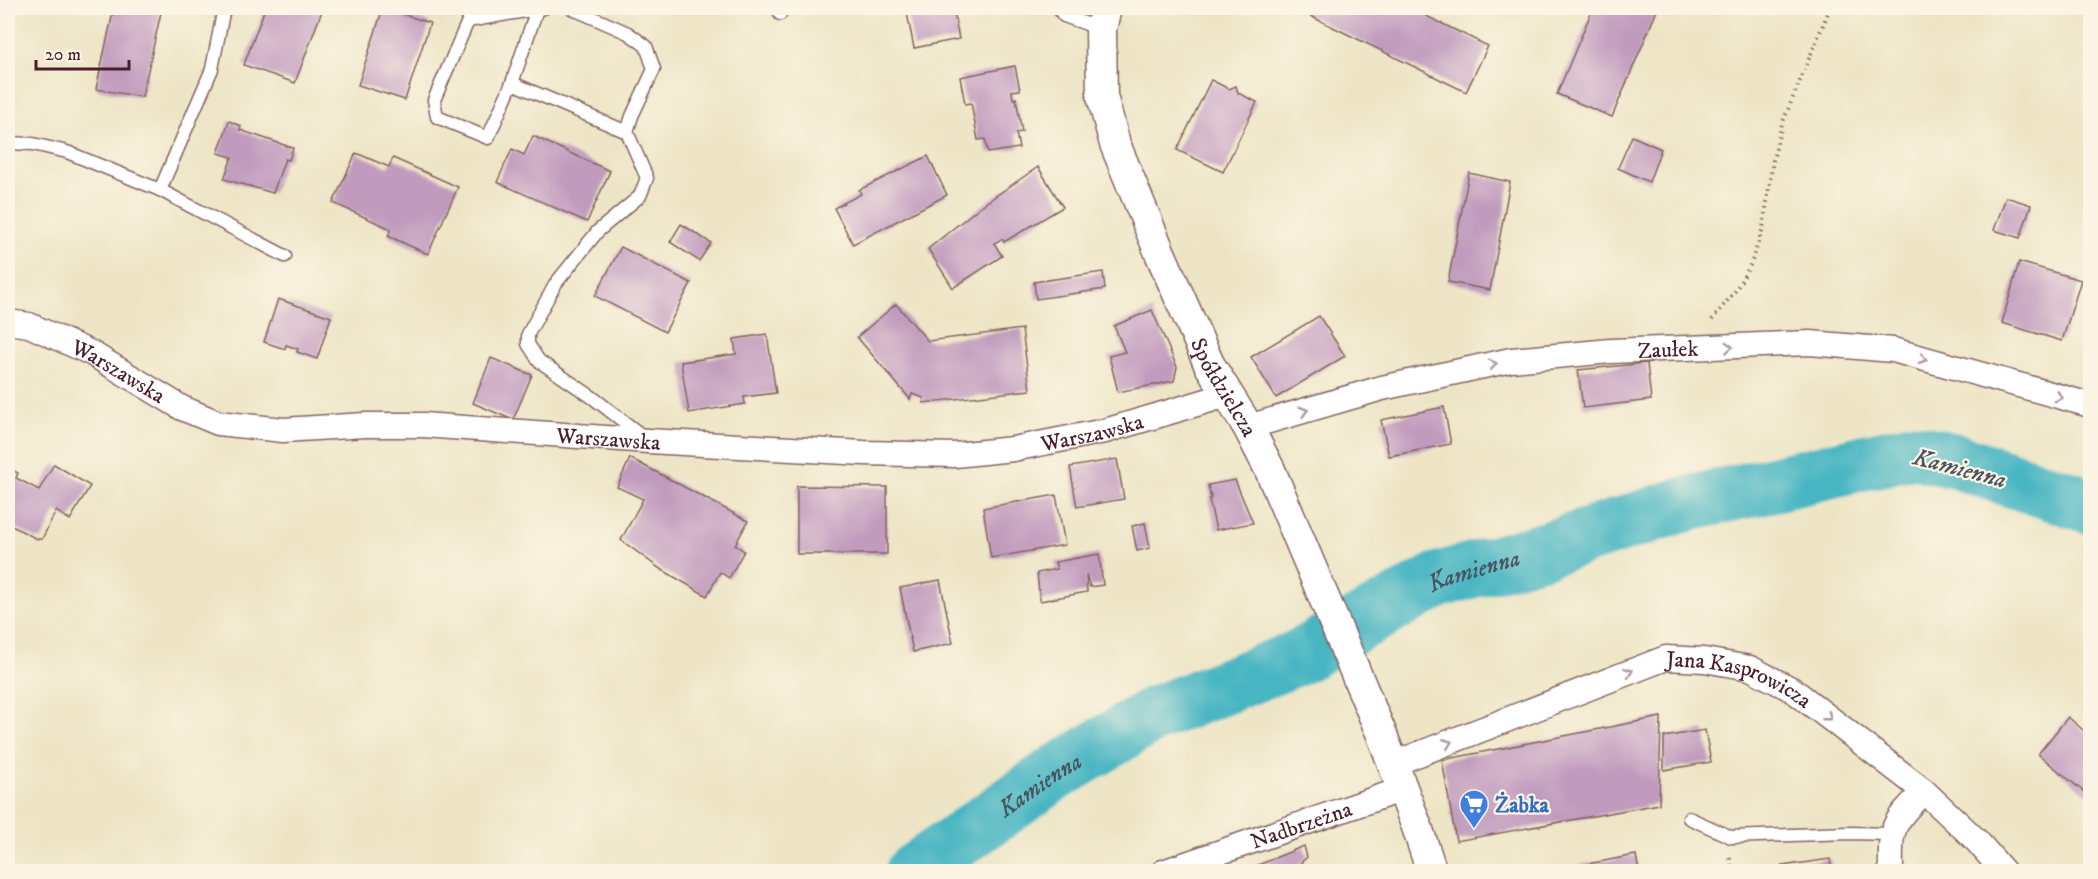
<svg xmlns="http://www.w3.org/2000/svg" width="2098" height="879" viewBox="0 0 2098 879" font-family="'IM FELL DW Pica',serif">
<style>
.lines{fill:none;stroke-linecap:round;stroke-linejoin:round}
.river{stroke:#47b5c2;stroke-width:56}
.building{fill:#c19bbe}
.service-casing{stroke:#836461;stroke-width:15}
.minor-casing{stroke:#836461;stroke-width:27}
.tertiary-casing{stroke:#836461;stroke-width:33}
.path{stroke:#836461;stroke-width:4;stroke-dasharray:1.5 4.5;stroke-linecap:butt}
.service{stroke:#fff;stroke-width:12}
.minor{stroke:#fff;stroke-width:24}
.tertiary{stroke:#fff;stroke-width:30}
.oneway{stroke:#ae9aa0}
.labels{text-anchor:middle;stroke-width:4.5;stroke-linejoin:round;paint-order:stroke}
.street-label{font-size:22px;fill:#4a1f2b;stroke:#fcf5e5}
.shop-label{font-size:22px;font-weight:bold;fill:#366cbe;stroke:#fcf5e5;text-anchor:start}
.water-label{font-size:24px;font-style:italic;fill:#495460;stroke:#fcf5e5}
</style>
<rect width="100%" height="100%" fill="#fcf5e5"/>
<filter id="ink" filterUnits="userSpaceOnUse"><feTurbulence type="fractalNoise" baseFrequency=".0167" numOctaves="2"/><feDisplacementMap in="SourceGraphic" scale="12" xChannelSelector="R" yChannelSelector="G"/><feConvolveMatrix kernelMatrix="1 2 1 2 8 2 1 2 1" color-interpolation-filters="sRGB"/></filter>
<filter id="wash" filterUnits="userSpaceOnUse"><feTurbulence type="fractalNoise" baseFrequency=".008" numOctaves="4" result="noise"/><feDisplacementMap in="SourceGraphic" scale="24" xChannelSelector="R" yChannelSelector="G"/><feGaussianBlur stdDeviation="1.35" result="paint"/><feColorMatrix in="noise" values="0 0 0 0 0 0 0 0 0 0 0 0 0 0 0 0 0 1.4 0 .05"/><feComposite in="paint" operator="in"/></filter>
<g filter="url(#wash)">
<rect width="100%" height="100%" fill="#eee5c6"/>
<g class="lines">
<path class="river" id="s1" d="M913,872L1054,774L1154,714L1297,658L1438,580L1547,549L1679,506L1913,451L1956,461L2090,506"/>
</g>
<g id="blocks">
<g class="building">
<path d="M114,8H162L142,97L96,89Z"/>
<path d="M265,8H323L295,83L244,65Z"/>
<path d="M383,8L430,23L405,100L358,85Z"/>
<path d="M660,8H679L676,14Z"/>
<path d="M906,8H953L959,39L914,48Z"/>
<path d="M1294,8H1410L1488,46L1466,92Z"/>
<path d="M1593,8H1658L1612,117L1557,94Z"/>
<path d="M1015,66L1020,90L1012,91L1013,99L1016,98L1022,132L1016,133L1019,148L988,153L985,139L978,140L971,103L965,104L960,77Z"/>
<path d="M1211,80L1229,89L1236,86L1238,93L1257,102L1223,172L1177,150Z"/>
<path d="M229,121L241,126L240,130L293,148L289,160L285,159L273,193L224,179L232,157L218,153Z"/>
<path d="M533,136L610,171L587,222L497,182L512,149L524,155Z"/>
<path d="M1632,136L1661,149L1649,182L1618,168Z"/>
<path d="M356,153L389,167L393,158L458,187L428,254L388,236L391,229L333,203Z"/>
<path d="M928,156L947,195L853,244L834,208L861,194L859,190Z"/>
<path d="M1038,167L1063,207L1004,242L1002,239L994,243L1002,256L953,288L928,249L981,206Z"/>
<path d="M1469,173L1510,182L1490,290L1448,282Z"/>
<path d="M2006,197L2031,205L2020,238L1994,230Z"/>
<path d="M681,224L711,243L699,261L670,242Z"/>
<path d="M621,247L691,283L665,332L595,296Z"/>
<path d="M2019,262L2081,280L2062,341L2002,323Z"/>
<path d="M1103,272L1105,289L1036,299L1034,282Z"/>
<path d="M278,299L331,317L317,359L297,352L298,349L286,345L285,349L264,342Z"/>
<path d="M896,304L928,341L1022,329L1030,390L923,403L924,398L912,394L910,399L857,337Z"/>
<path d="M1152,310L1177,367L1174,381L1118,392L1109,356L1125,352L1114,326Z"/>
<path d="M1319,316L1345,356L1276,398L1251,357Z"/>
<path d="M767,334L776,393L744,397L745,404L689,413L681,362L736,354L734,339Z"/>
<path d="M491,358L532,375L513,420L473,403Z"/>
<path d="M1647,363L1651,400L1583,408L1578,370Z"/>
<path d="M1444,407L1451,444L1389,456L1381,420Z"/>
<path d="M630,458L748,521L735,545L744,551L729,578L720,572L707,596L659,568L621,540L643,499L617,487Z"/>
<path d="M1117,459L1124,499L1077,507L1070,467Z"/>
<path d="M54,464L90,486L70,520L56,511L42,539H37L8,524V468L18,473L16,478L39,490Z"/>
<path d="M1235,480L1253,523L1216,530L1209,499L1211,498L1208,485Z"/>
<path d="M797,486L887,487V554H797Z"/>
<path d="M1056,495L1065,545L991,558L983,508Z"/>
<path d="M1145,523L1150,548L1137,551L1132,526Z"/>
<path d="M1099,554L1103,585L1090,587L1086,574L1087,592L1040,601L1037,573L1057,569L1055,562Z"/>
<path d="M940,580L953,643L913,652L900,588Z"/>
<path d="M1661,717L1659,804L1456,841L1442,760Z"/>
<path d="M2068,717L2090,736V797L2038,754Z"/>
<path d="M1705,730L1711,762L1664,770V737Z"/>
<path d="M1304,846L1307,857L1291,872H1241Z"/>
<path d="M1636,855L1639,872H1555V870Z"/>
<path d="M1830,859L1832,872H1783L1782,866Z"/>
</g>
</g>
</g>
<g filter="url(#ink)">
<use href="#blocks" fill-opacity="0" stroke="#836461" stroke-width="1.5"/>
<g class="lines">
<g class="service-casing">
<g id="service">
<path d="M571,8L628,33L646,46L654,69L632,116L627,132L647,178L640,196L598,231L556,283L528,334V344L539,361L592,397L645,438"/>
<path d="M1058,8L1064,16L1101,29"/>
<path d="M537,9L512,83L488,138L437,117L434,100L468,21L537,9L544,8"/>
<path d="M780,14L782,8"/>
<path d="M512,83L627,132"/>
<path d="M8,143L33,144L67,152L160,190L285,256"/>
<path d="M160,190L212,69L224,8"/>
<path d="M1689,818L1731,837L1849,833L1892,834"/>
</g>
</g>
<g class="minor-casing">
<g id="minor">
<path id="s2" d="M8,322L29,325L91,353L182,408L218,423L283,430L365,425H423L648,441L864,453L955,455L1013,449L1105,431L1227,395"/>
<path id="s3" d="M1248,427L1382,388L1511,360L1611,351L1810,343L1893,350L2090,405"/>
<path id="s4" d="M1393,764L1666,658L1704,660L1750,668L1793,690L1924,791L1976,840L2004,872"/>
<path id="s5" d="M1163,872L1403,789"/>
<path d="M1891,872C1890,825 1892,824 1924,791"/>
</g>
</g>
<g class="tertiary-casing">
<g id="tertiary">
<path id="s6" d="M1106,8L1101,29L1102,96L1115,144L1160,253L1209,364L1248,427L1270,470L1382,735L1417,827L1432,872"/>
</g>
</g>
<g class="path">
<path d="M1712,320L1735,291L1751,264L1763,228L1773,160L1782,124L1830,8"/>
<path d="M1730,858L1732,872"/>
</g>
<use href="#service" class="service"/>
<use href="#minor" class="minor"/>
<use href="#tertiary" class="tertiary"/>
</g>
<defs><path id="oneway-chevron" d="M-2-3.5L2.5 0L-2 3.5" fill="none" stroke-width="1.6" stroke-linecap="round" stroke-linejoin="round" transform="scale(1.5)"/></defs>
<g class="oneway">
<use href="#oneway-chevron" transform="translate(1729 347) rotate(-2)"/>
<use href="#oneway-chevron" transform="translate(1923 359) rotate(16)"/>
<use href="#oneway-chevron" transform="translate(1493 364) rotate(-12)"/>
<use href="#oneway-chevron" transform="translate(2059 397) rotate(15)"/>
<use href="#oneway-chevron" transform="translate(1304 411) rotate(-16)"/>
<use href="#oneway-chevron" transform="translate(1629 672) rotate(-20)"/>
<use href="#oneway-chevron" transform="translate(1828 717) rotate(38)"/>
<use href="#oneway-chevron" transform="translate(1448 743) rotate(-22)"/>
</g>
</g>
<defs>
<g id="supermarket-pin" transform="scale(1.5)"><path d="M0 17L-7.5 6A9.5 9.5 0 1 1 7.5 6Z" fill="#3f7fe0" stroke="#fcf5e5"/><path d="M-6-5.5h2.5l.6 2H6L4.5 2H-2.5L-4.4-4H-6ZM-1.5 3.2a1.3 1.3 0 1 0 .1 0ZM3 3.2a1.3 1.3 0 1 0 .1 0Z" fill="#fff"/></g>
</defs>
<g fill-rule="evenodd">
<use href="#supermarket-pin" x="1474" y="804"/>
</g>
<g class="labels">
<g class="street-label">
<text dy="8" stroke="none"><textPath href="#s3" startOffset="429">Zaułek</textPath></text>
<text dy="8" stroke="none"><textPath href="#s2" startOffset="122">Warszawska</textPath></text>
<text dy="8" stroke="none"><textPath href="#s6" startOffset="405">Spółdzielcza</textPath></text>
<text dy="8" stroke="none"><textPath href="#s2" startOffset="1112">Warszawska</textPath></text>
<text dy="8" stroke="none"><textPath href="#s2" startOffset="626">Warszawska</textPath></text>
<text dy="8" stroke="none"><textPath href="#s4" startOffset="370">Jana Kasprowicza</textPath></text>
<text dy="8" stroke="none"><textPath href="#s5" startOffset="146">Nadbrzeżna</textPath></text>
</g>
<g class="shop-label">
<text x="1495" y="812">Żabka</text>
</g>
<g class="water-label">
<text transform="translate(1960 468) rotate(15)" y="8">Kamienna</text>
<text dy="8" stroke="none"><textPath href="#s1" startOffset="640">Kamienna</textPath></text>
<text dy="8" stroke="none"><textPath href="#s1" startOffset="154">Kamienna</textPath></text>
</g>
</g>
<rect width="2098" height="879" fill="none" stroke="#fcf5e5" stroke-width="30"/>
<path d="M36 60v9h93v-9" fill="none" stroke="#4a1f2b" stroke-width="3"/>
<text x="45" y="60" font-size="18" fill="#4a1f2b" stroke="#fcf5e5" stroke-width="4.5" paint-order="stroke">20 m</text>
</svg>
